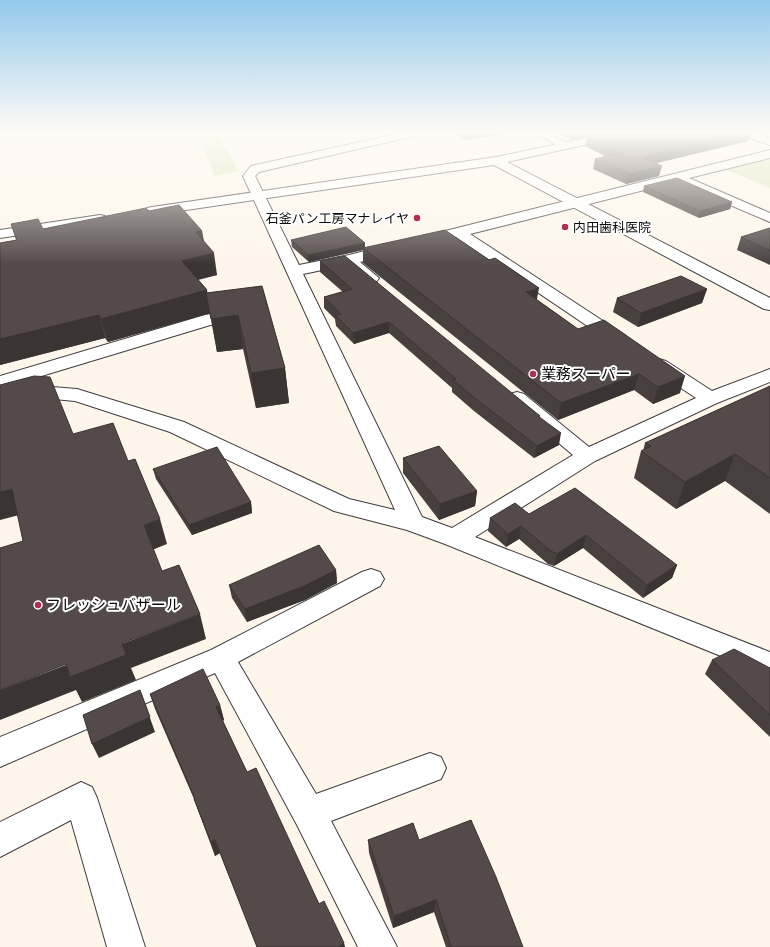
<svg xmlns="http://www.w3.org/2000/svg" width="770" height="947" viewBox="0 0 770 947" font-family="Spectral,'Noto Sans JP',serif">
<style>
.green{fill:#dae5b8}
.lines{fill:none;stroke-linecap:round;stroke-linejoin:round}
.minor-casing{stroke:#3e3e3e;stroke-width:2}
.tertiary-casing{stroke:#3e3e3e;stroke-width:2}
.minor{fill:#fff;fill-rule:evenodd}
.tertiary{fill:#fff;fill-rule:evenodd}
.wall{fill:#47403f}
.shaded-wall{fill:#3a3433}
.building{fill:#534a49;stroke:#3a3433}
.poi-dot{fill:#b12e53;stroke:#fff;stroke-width:1.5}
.labels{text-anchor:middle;stroke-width:4;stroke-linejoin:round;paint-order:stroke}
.far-poi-label{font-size:13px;fill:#0b0b0b;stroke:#fff;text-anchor:end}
.poi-label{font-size:15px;fill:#0b0b0b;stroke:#fff;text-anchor:start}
</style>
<rect width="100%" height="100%" fill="#fef6eb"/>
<g class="green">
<path d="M197,133H218L238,171L215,176Z"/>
<path d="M770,157V188L724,169Z"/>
</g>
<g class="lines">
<g class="minor-casing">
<g id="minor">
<path d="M401,133H420L414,136L259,172L255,176L299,265L349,255L770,150V158L689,178L770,213V222L676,182L470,234L626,336L629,340L626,344L620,345L614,344L456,237L360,262L379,278L377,281C364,284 355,273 346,265L303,274L422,517L452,528L573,455L510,402L507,398L510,394L517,392L524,394L589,447L696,398L652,369L650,365L652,361L659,359L666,361L712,391L770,369V382L717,403L595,461L475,537L770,652V676L445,544L407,530L334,511L170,432L75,401L0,394V376L205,315L211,314L217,315L220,319L217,323L15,384L77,389L184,422L349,499L395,510L243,176L251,166Z"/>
<path d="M535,133H549L571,145L569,147H561Z"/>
<path d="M739,133H754L770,138V145L741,135Z"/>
<path d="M371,569L380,572L384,579L380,586L238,662L316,794L430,753L441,757L446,768L441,779L331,821L397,947H358L297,825L215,673L0,767V737L211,650L362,572Z"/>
<path d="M81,782L92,787L97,798L145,947H107L71,820L0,857V822Z"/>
</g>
</g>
<g class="tertiary-casing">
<g id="tertiary">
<path d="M611,133H631L625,136L507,162L770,298V310L764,309L494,165L152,215L147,214L145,211L147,208L152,207L496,157Z"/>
<path d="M100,215L105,216L107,219L105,222L0,238V230Z"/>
</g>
</g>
<use href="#minor" class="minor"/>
<use href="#tertiary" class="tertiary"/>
</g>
<g class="wall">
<path d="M453,133H507L467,140Z"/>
<path d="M558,133H751L748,141L656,163L659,176L626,184L593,169L595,159L605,156L585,146L587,137L602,133L572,140Z"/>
<path d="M644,186L732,202L730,209L699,218L643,192Z"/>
<path d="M149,211L202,231L204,241L217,275L198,280L207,290V293L262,286L285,368L289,403L256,408L243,349L217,352L210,313L108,342L105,338L0,365V243L16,240L11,224L43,229Z"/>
<path d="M770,228V265L737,250L741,237Z"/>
<path d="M291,240L365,243V248L537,300L578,329L680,393L653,404L634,390L558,420L363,263V250L309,262L292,247Z"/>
<path d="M320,261L540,416L539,418L559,445L534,458L474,411L452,392V388L389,333L354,344L336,326L335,319L324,308V297L343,292L320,272Z"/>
<path d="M707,289L702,303L638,327L613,312L617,298Z"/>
<path d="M770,386V514L725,481L676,509L634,478L641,451H643L645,443Z"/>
<path d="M403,458L477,491L475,506L439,520L403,473Z"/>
<path d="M153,469L251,502L252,513L192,535L156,479Z"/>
<path d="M529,514L677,565L672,578L643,598L583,548L554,566L548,564L519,539L506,547L488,531L490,518Z"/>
<path d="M336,570L337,583L305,600L247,622L232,598L229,585Z"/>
<path d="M712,660L770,668V737L705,674Z"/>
<path d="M150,694L220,705L224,720L223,721L247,772L319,904L345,947H257L220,853L215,856L199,813L194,799L155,709Z"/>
<path d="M368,840H419L523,947H446L434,912L393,928L369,853Z"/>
</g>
<g class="shaded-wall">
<path d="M468,133H507L467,140Z"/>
<path d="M573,133H606L572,140Z"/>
<path d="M746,133H751L748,141L640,167L642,157Z"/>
<path d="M662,166L659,176L626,184L629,174Z"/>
<path d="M732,202L730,209L699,218L700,211Z"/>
<path d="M202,231L205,252L196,232Z"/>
<path d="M365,243V249L363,248V250L309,262L308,255Z"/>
<path d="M214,253L217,275L186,282L182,261Z"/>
<path d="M539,288L536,304L526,292Z"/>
<path d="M707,289L702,303L638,327L641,313Z"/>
<path d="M207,290L211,313L108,342L101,319Z"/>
<path d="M99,315L105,338L0,365V339Z"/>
<path d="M238,315L243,349L217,352L211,319Z"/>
<path d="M389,322V333L354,344L353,333Z"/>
<path d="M285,368L289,403L256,408L251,373Z"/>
<path d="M639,374L634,390L558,420L561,403Z"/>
<path d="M685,376L680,393L653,404L658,387Z"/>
<path d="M561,433L559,445L534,458L537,446Z"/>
<path d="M735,454L725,481L676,509L685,482Z"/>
<path d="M12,489L23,514L0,520V492Z"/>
<path d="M477,491L475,506L439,520L440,504Z"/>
<path d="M251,502L252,513L192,535L189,525Z"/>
<path d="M160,519L167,544L152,550L144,525Z"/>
<path d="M521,526L519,539L506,547L508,534Z"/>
<path d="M586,535L583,548L554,566L557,554Z"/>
<path d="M677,565L672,578L643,598L647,585Z"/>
<path d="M336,570L337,583L305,600L247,622L245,609Z"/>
<path d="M200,614L206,639L131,668L136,680L82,702L76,690L0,720V690Z"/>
<path d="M140,690L155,732L99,758L92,744Z"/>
<path d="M220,705L224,720L220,722L216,707Z"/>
<path d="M215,840L220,853L215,856L211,842Z"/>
<path d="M436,900L434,912L393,928L394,916Z"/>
<path d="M344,943L345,947H338Z"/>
</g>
<g class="building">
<path d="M606,133H746L642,157L662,166L629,174L595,159L620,153L587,137Z"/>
<path d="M677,178L732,202L700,211L644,186Z"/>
<path d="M179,205L202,231L196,232L214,253L182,261L207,290L101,319L99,315L0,339V243L17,240L11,224L38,219L43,229L146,208L149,211Z"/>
<path d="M346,227L365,243L308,255L291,240Z"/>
<path d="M770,228V251L741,237Z"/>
<path d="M445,230L489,260L495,258L539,288L526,292L578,329L604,320L685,376L658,387L639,374L561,403L363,248Z"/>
<path d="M345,256L540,416H538L561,433L537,446L476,399L453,380L456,379L389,322L353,333L335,315L341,314L324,297L352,289L320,261Z"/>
<path d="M681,276L707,289L641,313L617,298Z"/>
<path d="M262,286L285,368L251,373L238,315L211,319L206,293Z"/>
<path d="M34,376L50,377L73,434L113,423L128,461L135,459L160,519L144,525L162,571L179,565L200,614L122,643L126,655L70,677L66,664L0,690V548L23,541L12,489L0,492V385Z"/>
<path d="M770,386V478L735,454L685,482L641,451L651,446L645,443Z"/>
<path d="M439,446L477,491L440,504L403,458Z"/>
<path d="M217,447L251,502L189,525L153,469Z"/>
<path d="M575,488L677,565L647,585L586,535L557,554L551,551L521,526L508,534L490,518L515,503L529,514Z"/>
<path d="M319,545L336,570L304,586L245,609L229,585Z"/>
<path d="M734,649L770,668V715L712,660Z"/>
<path d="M203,669L220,705L216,707L247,772L256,768L319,904L324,901L344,943L338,947H257L215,840L211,842L194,799H195L150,694Z"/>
<path d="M140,690L150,717L92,744L83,715Z"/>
<path d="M471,820L496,877L523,947H451L436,900L394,916L368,840L413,823L419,840Z"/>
</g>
<linearGradient id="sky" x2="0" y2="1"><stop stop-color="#93c9ec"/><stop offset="0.5" stop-color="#fffbf6"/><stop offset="1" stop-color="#fffbf6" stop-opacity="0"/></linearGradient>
<rect width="770" height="265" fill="url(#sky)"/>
<g class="poi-dot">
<circle cx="417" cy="218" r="4"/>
<circle cx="565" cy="227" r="4"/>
<circle cx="533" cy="374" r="4"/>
<circle cx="38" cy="605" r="4"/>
</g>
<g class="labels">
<g class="far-poi-label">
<text x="409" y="223">石釜パン工房マナレイヤ</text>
<text x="573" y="232" text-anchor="start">内田歯科医院</text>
</g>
<g class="poi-label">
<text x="541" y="379">業務スーパー</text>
<text x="46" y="610">フレッシュバザール</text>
</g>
</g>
</svg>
